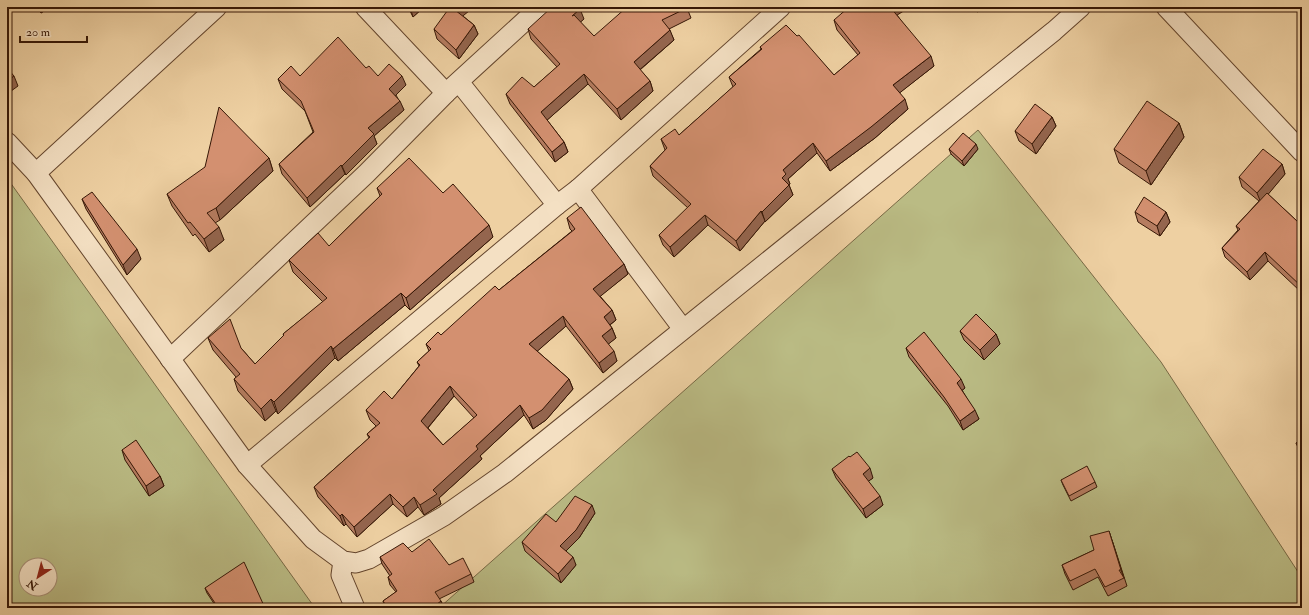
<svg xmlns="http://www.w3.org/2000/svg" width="1309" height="615" viewBox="0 0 1309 615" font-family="'IM FELL Double Pica',serif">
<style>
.green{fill:#babb84;stroke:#786945;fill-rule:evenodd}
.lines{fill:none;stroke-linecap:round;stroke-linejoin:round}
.minor-casing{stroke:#64452d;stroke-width:21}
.minor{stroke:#f4e0c3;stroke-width:19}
.wall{fill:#b57c60;stroke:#361706;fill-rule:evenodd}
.shaded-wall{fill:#94654e;stroke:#361706}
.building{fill:#d39070;stroke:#361706;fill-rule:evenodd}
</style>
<rect width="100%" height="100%" fill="#eed0a2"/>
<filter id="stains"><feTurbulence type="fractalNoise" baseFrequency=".005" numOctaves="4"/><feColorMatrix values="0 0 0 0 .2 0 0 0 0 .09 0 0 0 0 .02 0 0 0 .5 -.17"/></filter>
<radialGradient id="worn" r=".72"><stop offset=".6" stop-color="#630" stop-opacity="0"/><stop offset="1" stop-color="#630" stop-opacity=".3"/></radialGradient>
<g class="green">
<path d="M978,130L1161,362L1302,578V608H439Z"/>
<path d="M7,178L315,608H7ZM26,565H50V589H26Z"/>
</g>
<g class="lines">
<g class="minor-casing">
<g id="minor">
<path d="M365,7L446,93"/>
<path d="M1166,7L1302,152"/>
<path d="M459,82L557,205"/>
<path d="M7,142L36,173L247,465L313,539L343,561L356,563L369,559L444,516L505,473L1054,31L1081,7"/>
<path d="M36,173L217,7"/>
<path d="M578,189L683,329"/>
<path d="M170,359L366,174L446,93L540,7"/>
<path d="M247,465L557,205L578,189L781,7"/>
<path d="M343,561L341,575L355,608"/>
</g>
</g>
<use href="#minor" class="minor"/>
</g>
<g class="wall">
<path d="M36,7H50L41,13Z"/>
<path d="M408,7H424L413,17Z"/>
<path d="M739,7H752L750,9L748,8L744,12Z"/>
<path d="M973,7H984L977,12Z"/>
<path d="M687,8L691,18L669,29L674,40L640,70L650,81L653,91L621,120L588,84L547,120L564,142L568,152L555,162L510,104L506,94L534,87L557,67L531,39L528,29L584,19L580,22L594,36Z"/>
<path d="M897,15L934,66L899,93L908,109L875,138L830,171L817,153L788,179L790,184L789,185L793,195L765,222V221L740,251L708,225L674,257L663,245L659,235L688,208L653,176L650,166L665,150L661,139L679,135L733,87L729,77L761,49L760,47L797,36L834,75L858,55L837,30L834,20Z"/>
<path d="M463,16L474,25L478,34L459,59L437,39L434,29Z"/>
<path d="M366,68L378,76L406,85L396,95L404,110L374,136L377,144L346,175L345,174L310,207L282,174L279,164L313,132L305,111L282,89L278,79L300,76Z"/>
<path d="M1052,117L1056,126L1036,154L1019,141L1015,131Z"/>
<path d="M1179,123L1184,137L1151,185L1119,163L1114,149Z"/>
<path d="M949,149H978L964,166L951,154Z"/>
<path d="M269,158L273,171L220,220L215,223L224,240L209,252L195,234L193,236L172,206L167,194Z"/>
<path d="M1282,164L1285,174L1268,194L1298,222L1302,217V300L1299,291H1300L1268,261L1250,280L1225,257L1222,248L1238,230L1236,226L1259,201L1242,187L1239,177Z"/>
<path d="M377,188L443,193L493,237L410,310L405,305L338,361L335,358L278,414L276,411L265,421L238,391L234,379L236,377L213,350L208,338L241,348L255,364L284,336L283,334L323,302L293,272L289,260L329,246L380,196Z"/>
<path d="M82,199L141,259L127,275L86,209Z"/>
<path d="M1135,212H1166L1170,222L1160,236L1138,222Z"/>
<path d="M567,218L624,264L628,274L600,296L612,310L616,320L610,325L612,328L616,338L608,344L617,361L603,373L566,326L537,351L569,379L573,389L546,420L533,429L524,415L480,456L482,459L439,498L441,504L424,515L418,507L407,517L393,504L357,537L346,524L344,526L318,497L314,487L369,438L367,434L376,426L370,420L366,410L392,399L419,366L417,362L429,351L426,344L441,335L499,290L572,231L570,229ZM454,396L474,418L443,445L428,428Z"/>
<path d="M960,331L996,334L1000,344L984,360L964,340Z"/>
<path d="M906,348L965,388L962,390L979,419L963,430L948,406L909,357Z"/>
<path d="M1302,439V456L1300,452L1296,443Z"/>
<path d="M122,450L160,476L164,486L149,496L125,460Z"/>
<path d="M832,469L873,478L868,481L883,505L866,518L836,478Z"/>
<path d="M1061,480L1095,482L1097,487L1071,501L1063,485Z"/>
<path d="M595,513L579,538L566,551L576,565L561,583L525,551L522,542L556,522Z"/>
<path d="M1112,540L1127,586L1108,596L1098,577L1073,590L1065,574L1062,565L1094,550Z"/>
<path d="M412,552L449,565L471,574L474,582L439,599L441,601L444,608H385L383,601L396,592L390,585L388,577L390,576L382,564L380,557Z"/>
<path d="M205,588L265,608H217L207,593Z"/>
</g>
<g class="shaded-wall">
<path d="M39,7H50L41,13Z"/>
<path d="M410,7H424L413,17Z"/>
<path d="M459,7H474L459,19L455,10Z"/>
<path d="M742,7H748V8L744,12Z"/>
<path d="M890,7H910L894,17Z"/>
<path d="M976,7H984L977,12Z"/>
<path d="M580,9L584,19L576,26L572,16Z"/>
<path d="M474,25L478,34L459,59L456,50Z"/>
<path d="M670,30L674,40L637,72L634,62Z"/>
<path d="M931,56L934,66L897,95L893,85Z"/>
<path d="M584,74L588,84L545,122L541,112Z"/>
<path d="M14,76L18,86L7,94V81Z"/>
<path d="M402,76L406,85L393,98L389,89Z"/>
<path d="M650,81L653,91L621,120L617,109Z"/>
<path d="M905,99L908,109L875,138L830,171L826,161Z"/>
<path d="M400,101L404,110L374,136L377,144L346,175L342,166L368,128Z"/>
<path d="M1052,117L1056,126L1036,154L1032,144Z"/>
<path d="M1179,123L1184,137L1151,185L1146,171Z"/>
<path d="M564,142L568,152L555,162L552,152Z"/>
<path d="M813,143L817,153L788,179L790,184L786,188L782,178L783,170Z"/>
<path d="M976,144L978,149L964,166L962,161Z"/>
<path d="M269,158L273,171L220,220L216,208Z"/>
<path d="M1282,164L1285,174L1261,203L1257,193Z"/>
<path d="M341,165L345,174L310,207L307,198Z"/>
<path d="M789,185L793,195L765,222L762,212Z"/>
<path d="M761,211L765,221L740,251L736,241Z"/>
<path d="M1166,212L1170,222L1160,236L1157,226Z"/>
<path d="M705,215L708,225L674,257L670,247Z"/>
<path d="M489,225L493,237L410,310L406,298Z"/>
<path d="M219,227L224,240L209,252L204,239Z"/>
<path d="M137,249L141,259L127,275L123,265Z"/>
<path d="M1265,252L1268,261L1250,280L1247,272Z"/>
<path d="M624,264L628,274L597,299L593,289Z"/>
<path d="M401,293L405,305L338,361L333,349Z"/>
<path d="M612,310L616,320L607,327L604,317Z"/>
<path d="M563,316L566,326L533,355L529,344Z"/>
<path d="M612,328L616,338L606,346L602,336Z"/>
<path d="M996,334L1000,344L984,360L980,350Z"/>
<path d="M331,346L335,358L278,414L274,402Z"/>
<path d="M614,351L617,361L603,373L599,363Z"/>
<path d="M569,379L573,389L546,420L533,429L529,418Z"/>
<path d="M961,379L965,388L960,392L957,383Z"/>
<path d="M450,386L454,396L425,431L421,421Z"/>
<path d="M271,399L276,411L265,421L261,409Z"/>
<path d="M520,405L524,415L480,456L482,459L439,498L441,504L424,515L420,505L433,490L476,446Z"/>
<path d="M975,410L979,419L963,430L960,421Z"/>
<path d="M870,468L873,478L866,483L863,474Z"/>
<path d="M160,476L164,486L149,496L146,486Z"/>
<path d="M390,494L393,504L357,537L354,527Z"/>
<path d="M880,496L883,505L866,518L863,509Z"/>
<path d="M414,497L418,507L407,517L403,507Z"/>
<path d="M592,505L595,513L579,538L563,554L560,546Z"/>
<path d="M342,514L346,524L344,526L340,516Z"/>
<path d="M1109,531L1112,540L1124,578L1121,570Z"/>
<path d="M573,557L576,565L561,583L558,574Z"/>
<path d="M441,601L444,608H432Z"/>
</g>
<g class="building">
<path d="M450,7H459L455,10L474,25L456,50L434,29Z"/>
<path d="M552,7H579L580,9L572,16L574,15L594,36L627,7H687V8L662,20L670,30L634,62L650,81L617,109L584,74L541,112L564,142L552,152L506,94L522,77L534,87L560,64L528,29Z"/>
<path d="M849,7H890L931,56L893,85L905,99L871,127L826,161L813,143L783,170L786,174L782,178L789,185L762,212L761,211L736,241L705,215L670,247L659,235L691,204L650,166L667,148L661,139L675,129L679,135L736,84L729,77L762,49L760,47L786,25L797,36L799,35L834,75L860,53L834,20Z"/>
<path d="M338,37L366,68L369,66L378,76L389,64L402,76L389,89L400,101L368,128L374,134L342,166L341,165L307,198L279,164L314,132L301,101L278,79L291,66L300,76Z"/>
<path d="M7,68L14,76L7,81Z"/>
<path d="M1147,101L1179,123L1146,171L1114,149Z"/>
<path d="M1035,104L1052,117L1032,144L1015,131Z"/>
<path d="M219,107L269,158L216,208L207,213L219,227L204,239L190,222L188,223L167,194L205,167Z"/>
<path d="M963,133L976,144L962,161L949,149Z"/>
<path d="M1263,149L1282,164L1257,193L1239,177Z"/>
<path d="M409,158L443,193L453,184L489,225L406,298L401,293L333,349L331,346L274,402L271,399L261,409L234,379L240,374L208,338L230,319L241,348L255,364L284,335L283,334L327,298L289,260L318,233L329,246L382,194L377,188Z"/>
<path d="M92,192L137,249L123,265L82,199Z"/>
<path d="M1267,193L1298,222L1302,217V287L1265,252L1247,272L1222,248L1240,229L1236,226Z"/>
<path d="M1144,197L1166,212L1157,226L1135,212Z"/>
<path d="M581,207L624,264L593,289L612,310L604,317L612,328L602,336L614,351L599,363L563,316L529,344L569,379L542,410L529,418L520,405L476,446L478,449L433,490L437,494L420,505L414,497L403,507L390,494L354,527L342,514L340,516L314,487L370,437L367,434L380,423L366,410L384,391L392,399L420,365L417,362L431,349L426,344L438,332L441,335L495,286L499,290L575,229L567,218ZM450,386L477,415L443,445L421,421Z"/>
<path d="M1302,288V295L1299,291Z"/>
<path d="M976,314L996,334L980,350L960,331Z"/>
<path d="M924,332L961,379L957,383L975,410L960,421L944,397L906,348Z"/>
<path d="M1302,439V452L1296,443Z"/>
<path d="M136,440L160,476L146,486L122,450Z"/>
<path d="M857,452L870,468L863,474L880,496L863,509L832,469L849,456L850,457Z"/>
<path d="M1087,466L1095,482L1069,496L1061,480Z"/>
<path d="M575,496L592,505L576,530L560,546L573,557L558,574L522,542L546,514L556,522Z"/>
<path d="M1109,531L1121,570H1119L1124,578L1105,587L1095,569L1070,581L1062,565L1094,550L1090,536Z"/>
<path d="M429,539L449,565L463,558L471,574L435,592L441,601L432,608H388L383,601L397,591L388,577L392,574L380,557L403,543L412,552Z"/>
<path d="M244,562L265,608H217L215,603L205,588Z"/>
</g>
<rect width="1309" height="615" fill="none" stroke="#eed0a2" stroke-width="24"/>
<rect x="8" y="8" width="1293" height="599" fill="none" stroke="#361706" stroke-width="2"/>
<rect x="12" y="12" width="1285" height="591" fill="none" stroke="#361706"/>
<g transform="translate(38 577) rotate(216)"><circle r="19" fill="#f4e0c3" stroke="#a89077"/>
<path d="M0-3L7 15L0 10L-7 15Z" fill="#8f2418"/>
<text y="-6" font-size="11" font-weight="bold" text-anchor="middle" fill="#361706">N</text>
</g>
<path d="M20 36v6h67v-6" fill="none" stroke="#361706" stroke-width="2"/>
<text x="26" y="36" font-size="12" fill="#361706" stroke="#f4e0c3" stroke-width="3" paint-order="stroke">20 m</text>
<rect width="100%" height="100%" filter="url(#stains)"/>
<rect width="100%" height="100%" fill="url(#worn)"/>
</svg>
